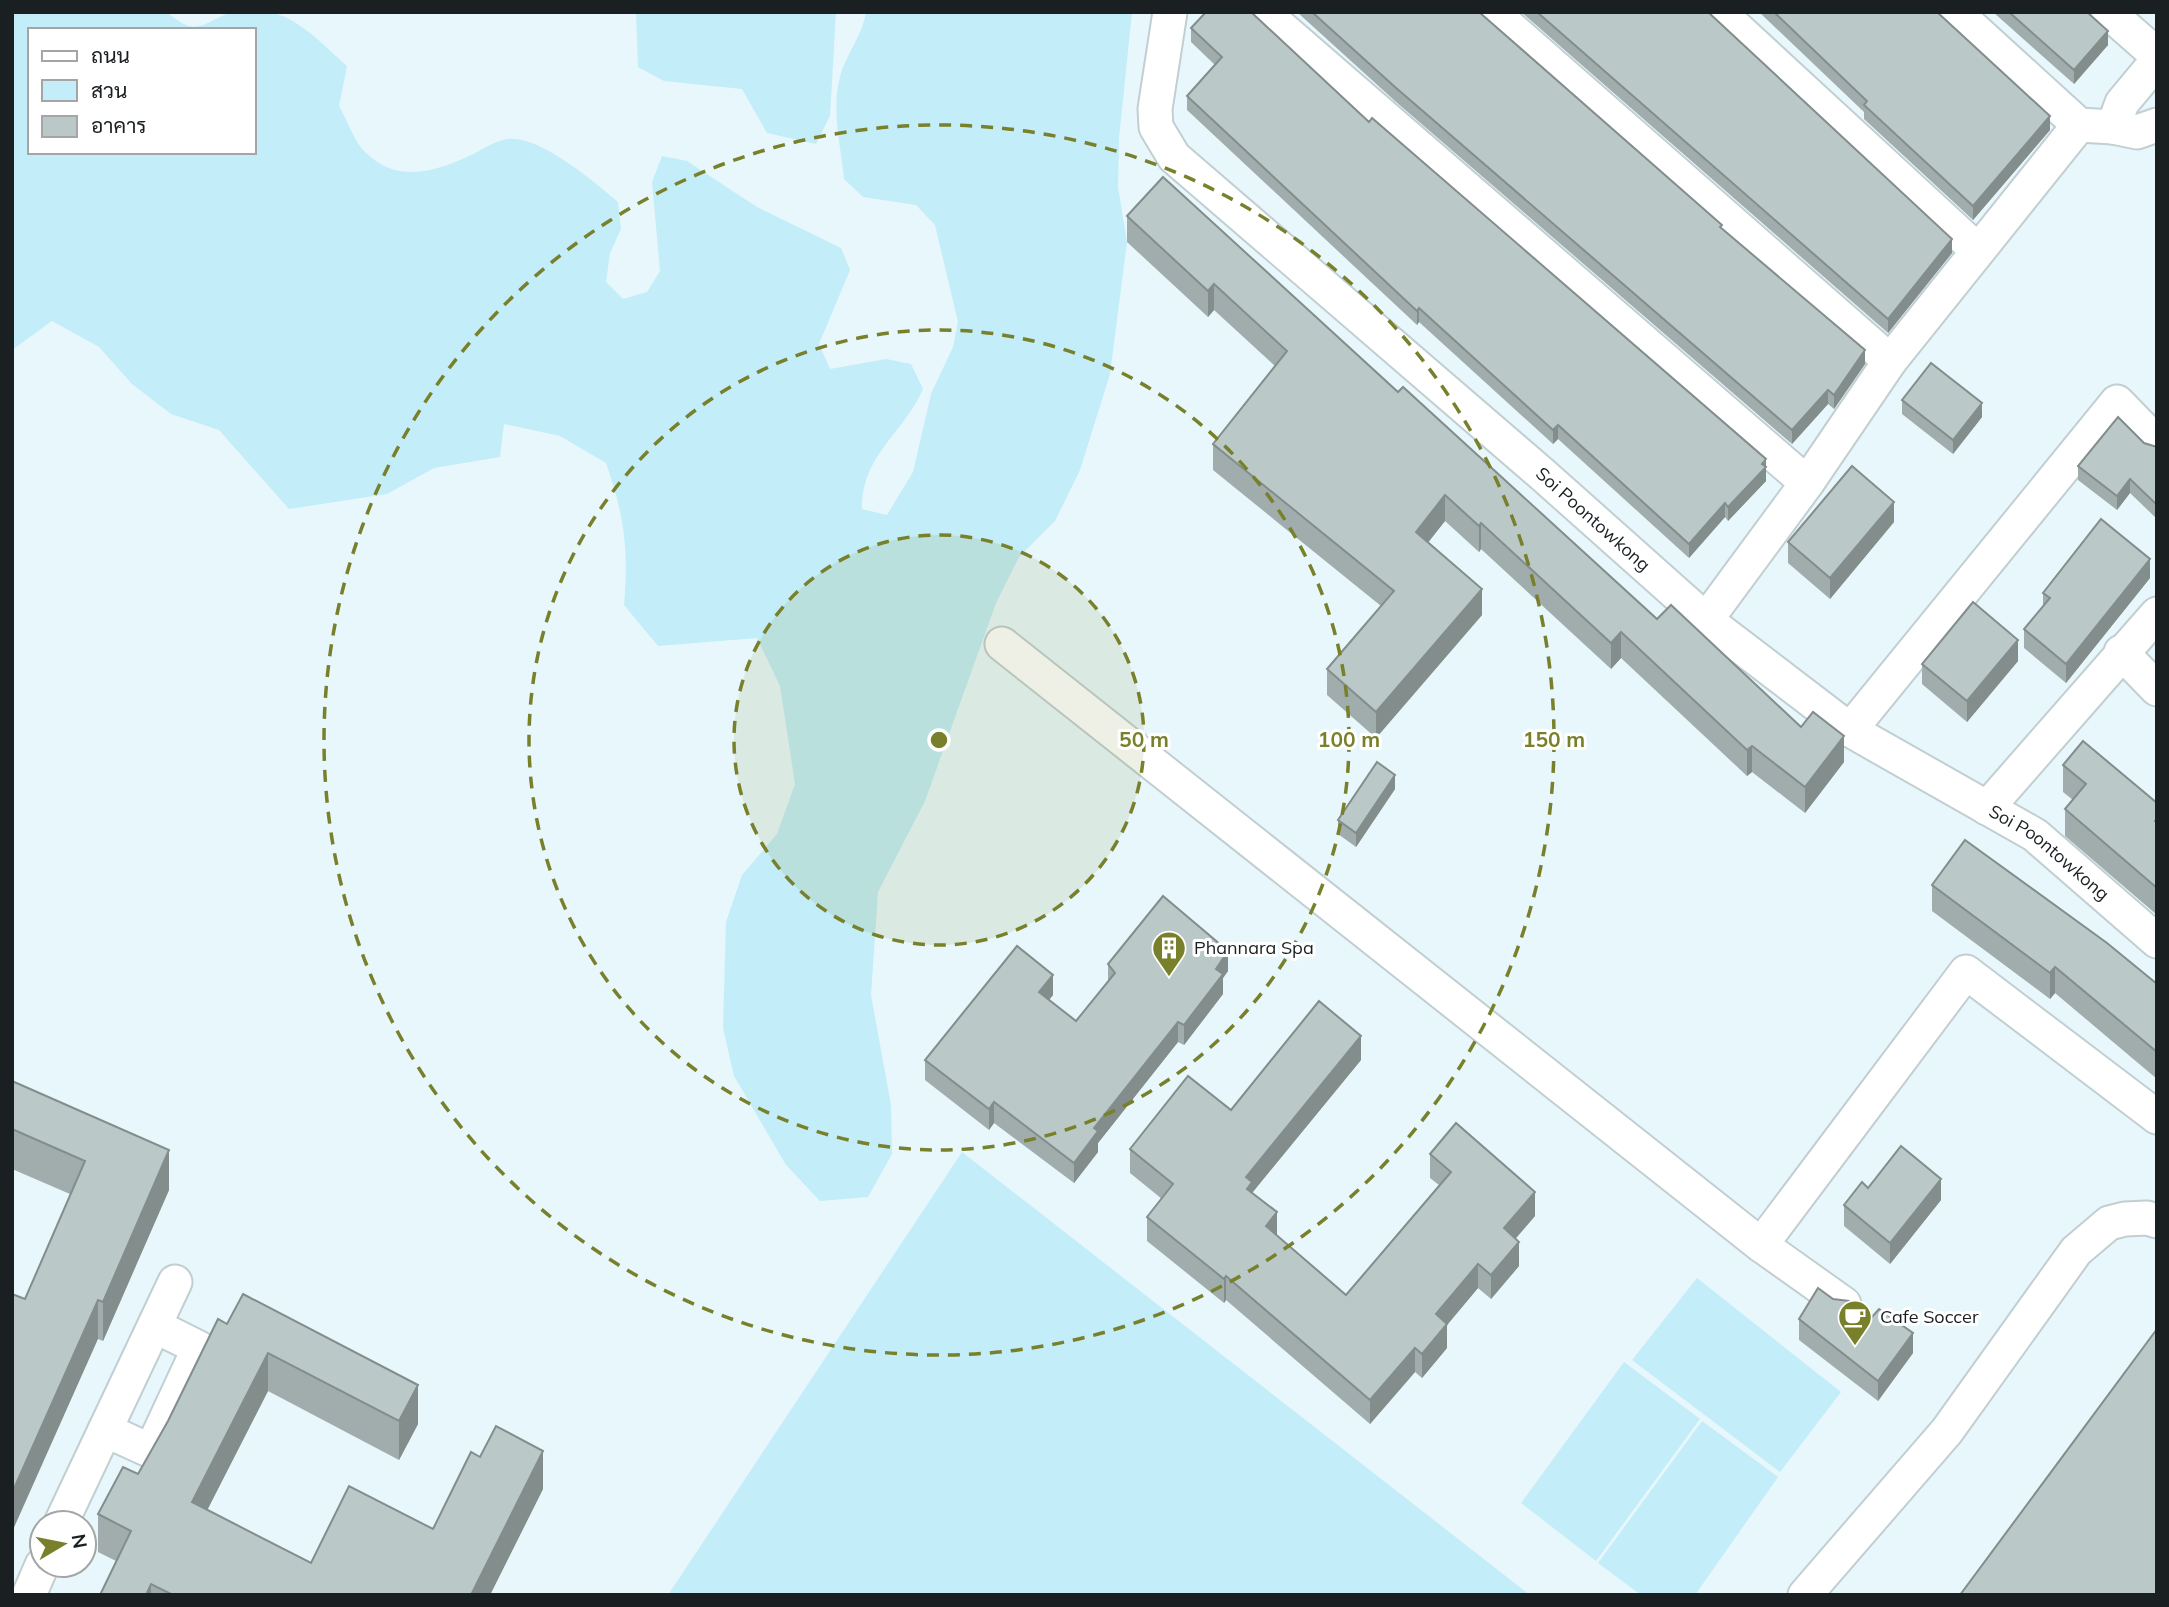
<svg xmlns="http://www.w3.org/2000/svg" width="2169" height="1607" viewBox="0 0 2169 1607" font-family="Mulish,Sarabun,sans-serif">
<style>
.green{fill:#c3edf8;fill-rule:evenodd}
.lines{fill:none;stroke-linecap:round;stroke-linejoin:round}
.minor-casing{stroke:#c1cfd2;stroke-width:37}
.minor{stroke:#fff;stroke-width:33}
.wall{fill:#a0adac}
.shaded-wall{fill:#828d8c}
.building{fill:#bac9c8;stroke:#828d8c;stroke-width:2}
.ring{fill:none;stroke:#78802b;stroke-width:3.5;stroke-dasharray:12 9}
.labels{text-anchor:middle;stroke-width:6;stroke-linejoin:round;paint-order:stroke}
.street-label{font-size:18px;fill:#1a1f21;stroke:#fff}
.poi-label{font-size:18px;fill:#1a1f21;stroke:#fff;text-anchor:start}
.centre{fill:#78802b;stroke:#fff;stroke-width:3.5}
.ring-label{font-size:21px;text-anchor:middle;font-weight:bold;fill:#78802b;stroke:#fff;stroke-width:6;stroke-linejoin:round;paint-order:stroke}
</style>
<rect width="100%" height="100%" fill="#e8f7fb"/>
<g class="green">
<path d="M12,12H167C195,37 200,25 229,13C238,10 257,11 267,12C297,15 325,47 347,66L339,106C347,120 354,141 365,152C397,184 434,172 469,156C480,151 496,140 508,139C539,135 595,182 618,202L621,229L610,253L606,282L623,299L647,292L660,271L652,182L662,156L687,161L757,207L841,248L850,270L819,344L830,369L886,359L911,364L923,389C902,436 862,454 862,509L887,515L913,472L931,394L953,347L958,322L935,225L916,205L863,197L844,179C841,147 831,109 840,77C846,54 862,37 866,12H1132L1119,138L1118,187L1127,242L1110,374L1080,470L1055,521L1019,557L996,603L925,801L878,892L871,995L891,1105L892,1154L868,1197L820,1201L786,1165L734,1076L723,1028L726,922L742,875L777,834L795,784L780,686L757,638L658,646L624,605C629,550 624,514 606,463L560,436L504,424L500,457L434,468L387,494L289,509L219,430L171,414L132,384L99,347L52,321L12,350ZM30,30H254V152H30Z"/>
<path d="M636,12H836L830,116L816,144L767,133L742,89L664,81L638,67Z"/>
<path d="M962,1152L1530,1595H668Z"/>
<path d="M1697,1278L1841,1392L1780,1472L1632,1360Z"/>
<path d="M1624,1362L1700,1419L1596,1561L1521,1503Z"/>
<path d="M1702,1421L1778,1477L1695,1595H1641L1598,1563Z"/>
</g>
<g class="lines">
<g class="minor-casing">
<g id="minor">
<path id="s1" d="M1170,12L1155,109L1156,127L1174,157L1542,474L1706,620L1850,730L2035,835L2157,941"/>
<path d="M1263,12L1807,483"/>
<path d="M1492,12L1890,361"/>
<path d="M1719,12L1977,250"/>
<path d="M1955,12L2079,125L2113,127L2122,103L2157,61"/>
<path d="M2108,12L2157,55"/>
<path d="M2113,127L2137,132L2157,125"/>
<path d="M1706,620L1807,483L1890,361L2079,125"/>
<path d="M1002,644L1761,1245L1844,1304"/>
<path d="M2121,652L2157,689"/>
<path d="M1850,730L2117,402L2157,443"/>
<path d="M1987,808L2157,614"/>
<path d="M1761,1245L1966,972L2157,1117"/>
<path d="M105,1430L151,1451L199,1348L155,1326"/>
<path d="M61,1523L175,1282"/>
<path d="M29,1595L42,1565"/>
<path d="M1805,1595L1947,1431L2076,1251L2109,1223L2125,1219L2147,1218L2157,1221"/>
</g>
</g>
<use href="#minor" class="minor"/>
</g>
<g class="wall">
<path d="M1297,12H1479L1722,229L1865,364L1834,409L1828,404L1792,444L1395,101Z"/>
<path d="M1521,12H1708L1952,253L1888,333Z"/>
<path d="M1759,12H1937L2050,130L1973,220L1864,119V112Z"/>
<path d="M1993,12H2087L2108,45L2074,84Z"/>
<path d="M1191,28L1369,122L1766,473V481L1728,521L1725,517L1689,558L1558,439L1553,444L1419,322L1417,325L1187,110V96L1215,65L1191,42Z"/>
<path d="M1127,216L1398,392L1657,619L1801,727L1844,762L1805,813L1752,772L1747,776L1621,658L1611,669L1481,549L1479,552L1445,521L1428,542L1482,615L1376,738L1327,695V669L1381,606L1213,470V444L1275,366L1214,310L1208,317L1127,242Z"/>
<path d="M1902,400L1982,417L1953,454L1902,414Z"/>
<path d="M2144,443L2157,447V519L2130,493L2117,510L2078,480V466Z"/>
<path d="M1894,522L1830,599L1788,563V542Z"/>
<path d="M2150,578L2066,683L2024,648V629L2043,607V593Z"/>
<path d="M2018,661L1967,722L1922,684V664Z"/>
<path d="M2063,765L2157,803V915L2065,836V809L2073,800L2063,792Z"/>
<path d="M1395,789L1356,847L1338,834V820Z"/>
<path d="M1932,885L2157,984V1079L2055,993L2050,999L1932,911Z"/>
<path d="M1108,964L1228,971L1223,978V994L1184,1045L1178,1042L1098,1143V1152L1074,1183L994,1123L989,1130L925,1080V1060L1053,995L1049,1000L1076,1021L1108,981Z"/>
<path d="M1361,1060L1252,1193L1277,1235L1346,1295L1439,1185L1430,1178V1154L1535,1216L1515,1239L1519,1266L1491,1299L1478,1288L1447,1325V1348L1422,1378L1415,1372L1370,1424L1226,1300L1224,1303L1147,1241V1217L1162,1199L1130,1173V1149Z"/>
<path d="M12,1081L169,1190L103,1341L98,1339L70,1194L12,1169Z"/>
<path d="M1941,1200L1890,1264L1844,1226V1205Z"/>
<path d="M1833,1299L1872,1317L1913,1353L1878,1401L1799,1340V1319Z"/>
<path d="M218,1319L418,1424L399,1460L268,1391L207,1510L311,1563L433,1529L543,1489L490,1595H100L116,1561L98,1552V1514L138,1474L168,1421Z"/>
</g>
<g class="shaded-wall">
<path d="M2108,31V45L2074,84V70Z"/>
<path d="M2050,116V130L1973,220V206Z"/>
<path d="M1952,239V253L1888,333V319Z"/>
<path d="M1214,284V310L1208,317V291Z"/>
<path d="M1419,308V322L1417,325V311Z"/>
<path d="M1865,350V364L1834,409V395Z"/>
<path d="M1828,390V404L1792,444V430Z"/>
<path d="M1982,403V417L1953,454V440Z"/>
<path d="M1558,425V439L1553,444V430Z"/>
<path d="M1766,459V481L1728,521V507Z"/>
<path d="M2130,479V493L2117,510V496Z"/>
<path d="M1445,495V521L1416,558V532Z"/>
<path d="M1894,502V522L1830,599V578Z"/>
<path d="M1725,503V517L1689,558V544Z"/>
<path d="M1481,523V549L1479,552V526Z"/>
<path d="M2150,559V578L2066,683V664Z"/>
<path d="M1482,589V615L1376,738V712Z"/>
<path d="M1621,632V658L1611,669V643Z"/>
<path d="M2018,640V661L1967,722V701Z"/>
<path d="M1844,736V762L1805,813V787Z"/>
<path d="M1752,746V772L1747,776V750Z"/>
<path d="M1395,775V789L1356,847V833Z"/>
<path d="M1228,951V971L1223,978V994L1184,1045V1025L1216,969Z"/>
<path d="M2055,967V993L2050,999V973Z"/>
<path d="M1053,975V995L1039,1012V992Z"/>
<path d="M1178,1022V1042L1098,1143V1152L1074,1183V1163L1094,1128Z"/>
<path d="M1361,1036V1060L1252,1193L1247,1213L1246,1177Z"/>
<path d="M994,1102V1123L989,1130V1109Z"/>
<path d="M169,1150V1190L103,1341V1302Z"/>
<path d="M1941,1179V1200L1890,1264V1243Z"/>
<path d="M1535,1192V1216L1504,1252V1228Z"/>
<path d="M1277,1212V1236L1266,1226Z"/>
<path d="M1519,1242V1266L1491,1299V1275Z"/>
<path d="M1478,1264V1288L1447,1325V1348L1422,1378V1354L1436,1314Z"/>
<path d="M1226,1276V1300L1224,1303V1279Z"/>
<path d="M98,1300V1339L12,1532V1493Z"/>
<path d="M1913,1333V1353L1878,1401V1381Z"/>
<path d="M1415,1348V1372L1370,1424V1400Z"/>
<path d="M268,1353V1391L192,1540V1502Z"/>
<path d="M418,1385V1424L399,1460V1421Z"/>
<path d="M543,1451V1489L490,1595H471Z"/>
<path d="M151,1584V1595H146Z"/>
</g>
<g class="building">
<path d="M1206,12H1251L1369,122L1372,118L1766,459L1762,464L1766,467L1728,507L1725,503L1689,544L1558,425L1553,430L1419,308L1417,311L1187,96L1222,57L1191,28Z"/>
<path d="M1312,12H1479L1722,225L1720,227L1865,350L1834,395L1828,390L1792,430L1395,87Z"/>
<path d="M1537,12H1708L1952,239L1888,319Z"/>
<path d="M1774,12H1937L2050,116L1973,206L1864,105L1867,101Z"/>
<path d="M2009,12H2087L2108,31L2074,70Z"/>
<path d="M1163,177L1398,392L1403,387L1657,619L1671,605L1801,727L1813,712L1844,736L1805,787L1752,746L1747,750L1621,632L1611,643L1481,523L1479,526L1445,495L1416,532L1482,589L1376,712L1327,669L1394,591L1213,444L1287,351L1214,284L1208,291L1127,216Z"/>
<path d="M1931,363L1982,403L1953,440L1902,400Z"/>
<path d="M2118,417L2144,443L2157,447V505L2130,479L2117,496L2078,466Z"/>
<path d="M1852,466L1894,502L1830,578L1788,542Z"/>
<path d="M2101,519L2150,559L2066,664L2024,629L2050,598L2043,593Z"/>
<path d="M1973,602L2018,640L1967,701L1922,664Z"/>
<path d="M2083,741L2157,803V818L2155,821L2157,822V888L2065,809L2086,784L2063,765Z"/>
<path d="M1377,762L1395,775L1356,833L1338,820Z"/>
<path d="M1965,840L2107,943L2157,984V1052L2055,967L2050,973L1932,885Z"/>
<path d="M1163,896L1228,951L1216,969L1223,974L1184,1025L1178,1022L1094,1128L1098,1131L1074,1163L994,1102L989,1109L925,1060L1017,946L1053,975L1039,992L1076,1021L1115,973L1108,964Z"/>
<path d="M1319,1001L1361,1036L1246,1177L1252,1182L1247,1189L1277,1212L1266,1226L1346,1295L1451,1172L1430,1154L1456,1123L1535,1192L1504,1228L1519,1242L1491,1275L1478,1264L1436,1314L1447,1324L1422,1354L1415,1348L1370,1400L1226,1276L1224,1279L1147,1217L1173,1184L1130,1149L1188,1076L1231,1110Z"/>
<path d="M12,1081L169,1150L103,1302L98,1300L12,1493V1294L25,1299L85,1161L12,1129Z"/>
<path d="M1901,1146L1941,1179L1890,1243L1844,1205L1862,1182L1868,1188Z"/>
<path d="M1818,1288L1833,1299L1849,1301L1872,1317L1879,1309L1913,1333L1878,1381L1799,1319Z"/>
<path d="M243,1294L418,1385L399,1421L268,1353L192,1502L311,1563L349,1486L433,1529L471,1452L480,1457L496,1426L543,1451L471,1595H173L151,1584L146,1595H100L131,1531L98,1514L123,1467L138,1474L168,1421L218,1319L227,1324Z"/>
<path d="M2157,1329V1595H1960Z"/>
</g>
<circle cx="939" cy="740" r="205" fill="#78802b" fill-opacity=".12"/>
<g class="ring">
<circle cx="939" cy="740" r="205"/>
<circle cx="939" cy="740" r="410"/>
<circle cx="939" cy="740" r="615"/>
</g>
<defs>
<g id="building-pin" transform="scale(1.75)"><path d="M0 17L-7.5 6A9.5 9.5 0 1 1 7.5 6Z" fill="#78802b" stroke="#fff"/><path d="M-4-6H4V6H1V3H-1V6H-4ZM-2.5-4.3h1.7v1.8h-1.7ZM.8-4.3h1.7v1.8H.8ZM-2.5-1h1.7V.8h-1.7ZM.8-1h1.7V.8H.8Z" fill="#fff"/></g>
<g id="cafe-pin" transform="scale(1.75)"><path d="M0 17L-7.5 6A9.5 9.5 0 1 1 7.5 6Z" fill="#78802b" stroke="#fff"/><path d="M-5.5-4.5H6V0H3Q3 3.5 0 3.5H-2.5Q-5.5 3.5-5.5 0ZM3-3.2v2h1.7v-2ZM-6 4.5H4V6H-6Z" fill="#fff"/></g>
</defs>
<g fill-rule="evenodd">
<use href="#building-pin" x="1169" y="948"/>
<use href="#cafe-pin" x="1855" y="1317"/>
</g>
<g class="labels">
<g class="street-label">
<text dy="6" stroke="none"><textPath href="#s1" startOffset="705">Soi Poontowkong</textPath></text>
<text dy="6" stroke="none"><textPath href="#s1" startOffset="1272">Soi Poontowkong</textPath></text>
</g>
<g class="poi-label">
<text x="1194" y="954">Phannara Spa</text>
<text x="1880" y="1323">Cafe Soccer</text>
</g>
</g>
<circle cx="939" cy="740" r="10" class="centre"/>
<g class="ring-label">
<text x="1144" y="747">50 m</text>
<text x="1349" y="747">100 m</text>
<text x="1554" y="747">150 m</text>
</g>
<rect width="2169" height="1607" fill="none" stroke="#1a1f21" stroke-width="28"/>
<rect x="28" y="28" width="228" height="126" fill="#ffffff" stroke="#a3a5a6" stroke-width="2"/>
<rect x="42" y="51" width="35" height="10" fill="#ffffff" stroke="#a3a5a6" stroke-width="2"/>
<text x="91" y="63" font-size="21" fill="#1a1f21">ถนน</text>
<rect x="42" y="80" width="35" height="21" fill="#c3edf8" stroke="#a3a5a6" stroke-width="2"/>
<text x="91" y="98" font-size="21" fill="#1a1f21">สวน</text>
<rect x="42" y="116" width="35" height="21" fill="#bac9c8" stroke="#a3a5a6" stroke-width="2"/>
<text x="91" y="133" font-size="21" fill="#1a1f21">อาคาร</text>
<g transform="translate(63 1544) rotate(80)"><circle r="33" fill="#ffffff" stroke="#a3a5a6" stroke-width="2"/>
<path d="M0-5L12 26L0 18L-12 26Z" fill="#78802b"/>
<text y="-10" font-size="19" font-weight="bold" text-anchor="middle" fill="#1a1f21">N</text>
</g>
</svg>
